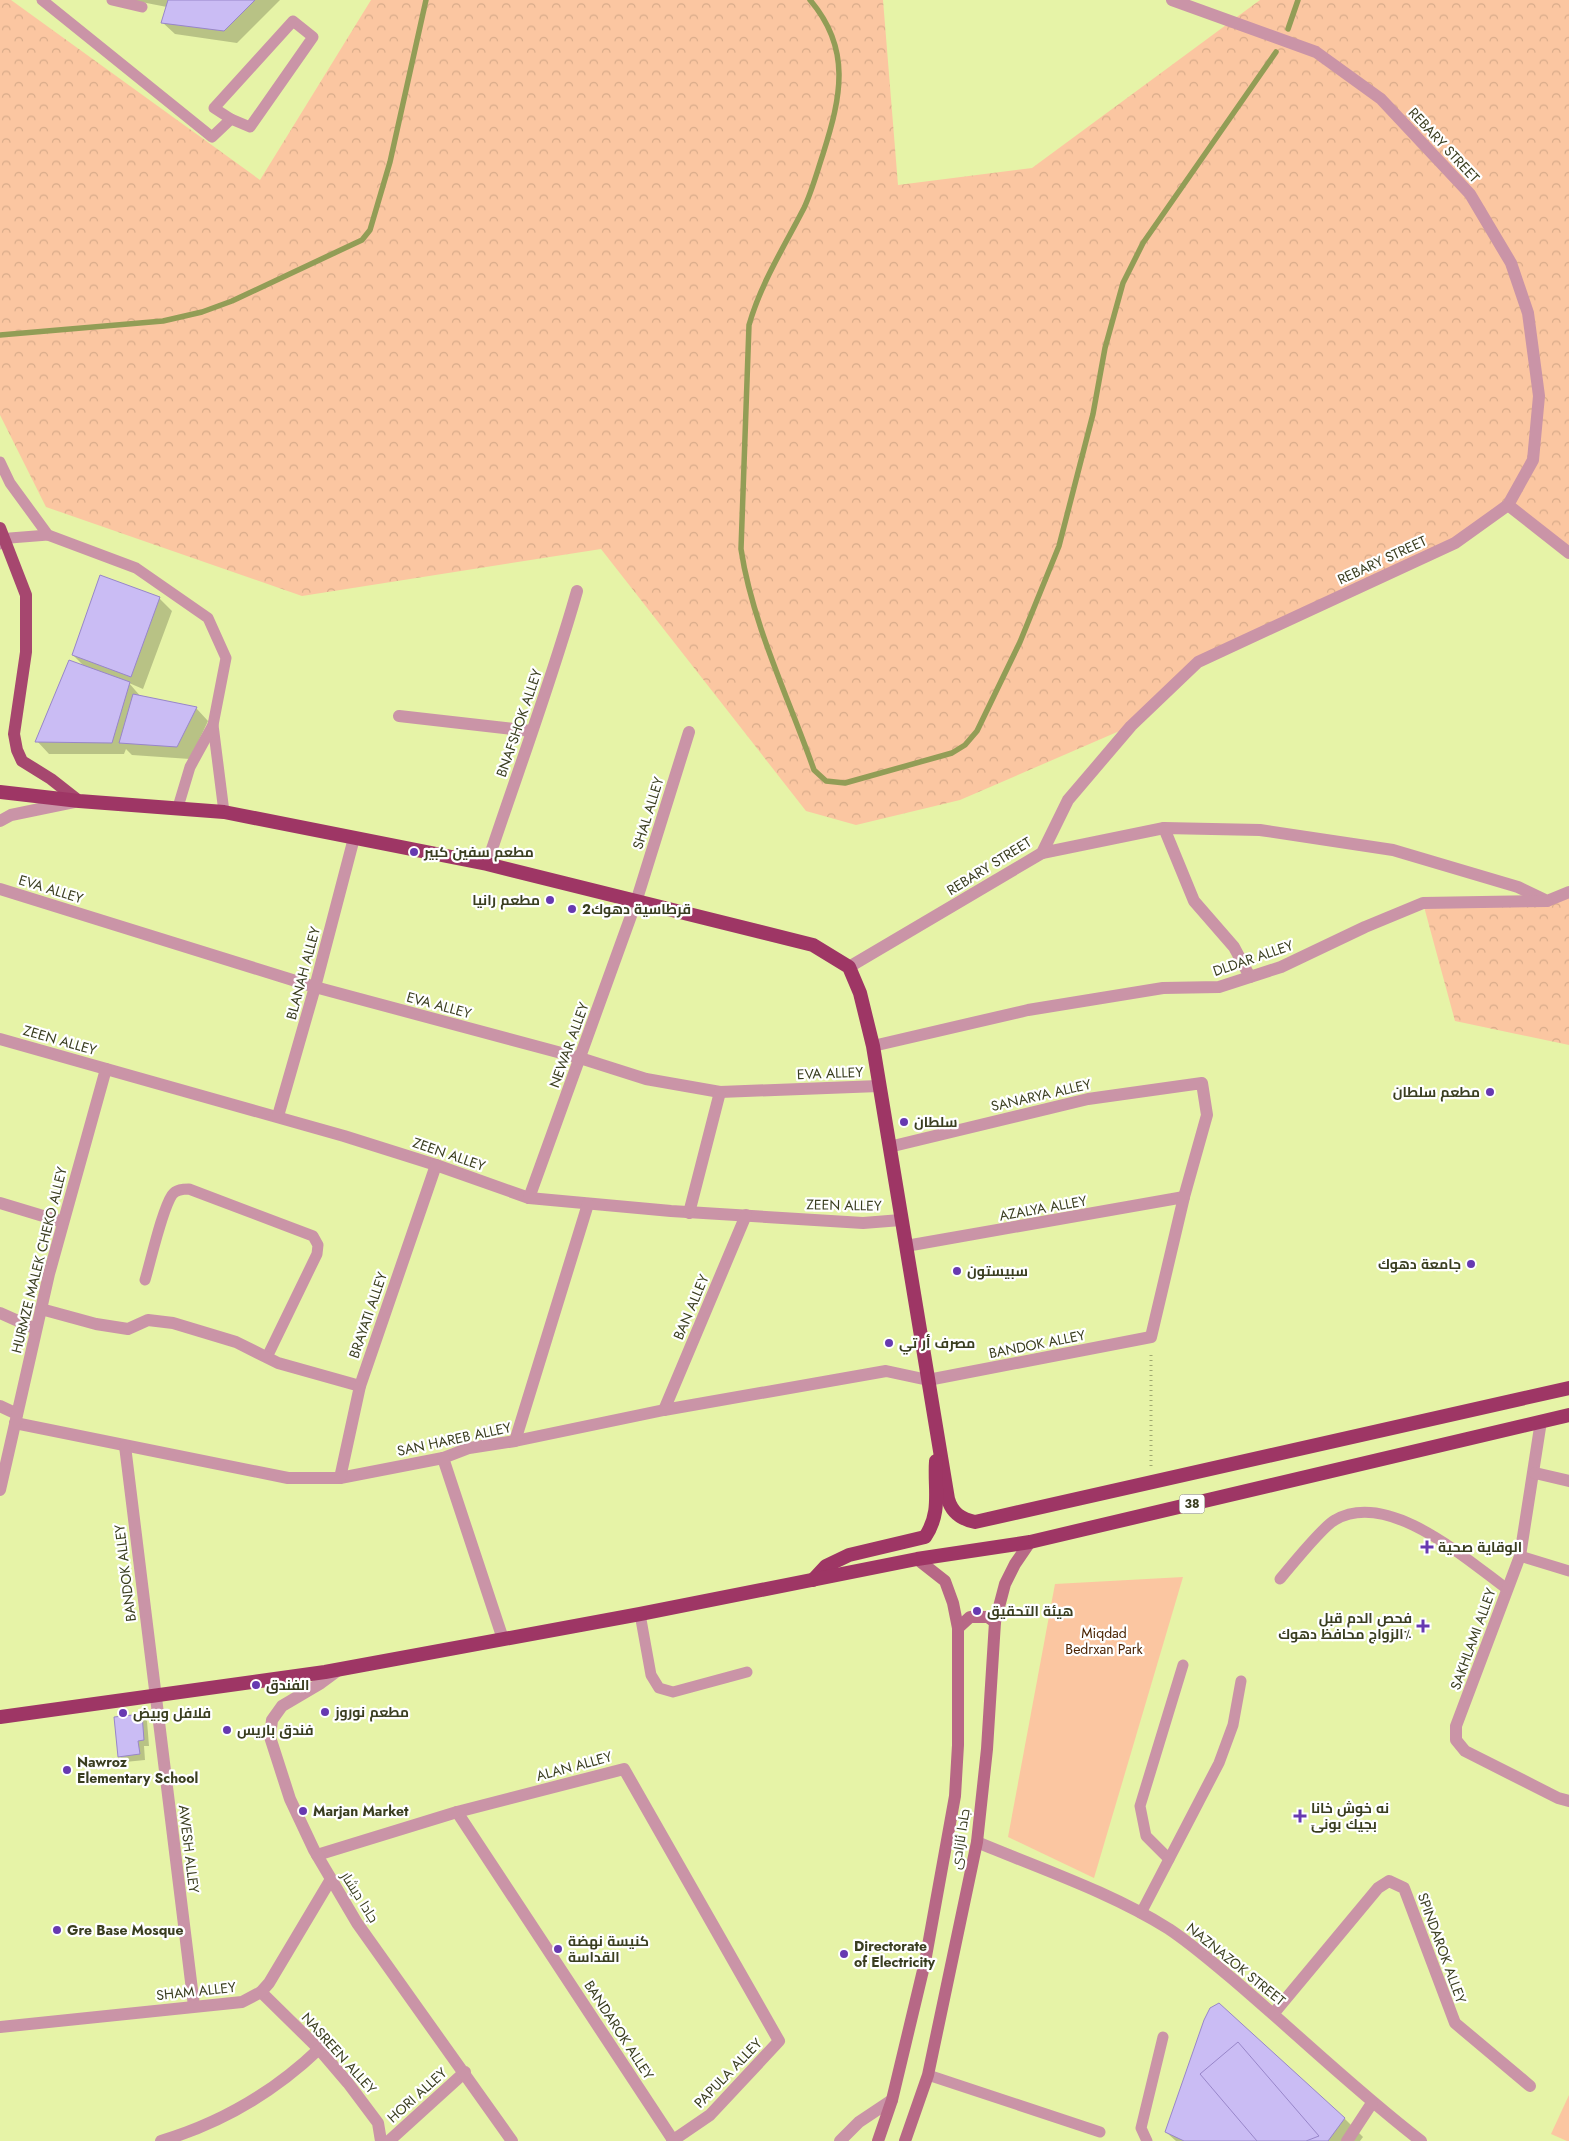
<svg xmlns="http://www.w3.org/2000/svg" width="1569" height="2141" viewBox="0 0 1569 2141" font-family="Jost,Cairo,sans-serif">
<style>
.forest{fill:url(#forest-crowns)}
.park{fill:#fbc6a1}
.shadow{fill:#0003}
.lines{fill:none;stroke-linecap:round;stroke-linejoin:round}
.stream{stroke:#929d56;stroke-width:5.5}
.building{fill:#cabcf4;stroke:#9886c9}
.path{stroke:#a1ab71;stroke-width:3;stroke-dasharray:1 4;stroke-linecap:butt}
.service{stroke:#ca94a7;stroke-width:11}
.minor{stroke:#ca94a7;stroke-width:12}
.tertiary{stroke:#ca94a7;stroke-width:12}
.secondary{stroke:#b76886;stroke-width:12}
.primary{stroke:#a6476f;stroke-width:12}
.trunk{stroke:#9e3665;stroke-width:14}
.poi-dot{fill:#6739b1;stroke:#fff;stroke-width:2}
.labels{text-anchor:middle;stroke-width:4.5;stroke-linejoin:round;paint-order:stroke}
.shield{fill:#fff;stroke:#757863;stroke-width:1}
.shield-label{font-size:12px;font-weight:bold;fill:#3a3e20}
.street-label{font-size:14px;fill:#3a3e20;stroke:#fff}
.poi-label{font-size:14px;font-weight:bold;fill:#3a3e20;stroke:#fff;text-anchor:start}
.park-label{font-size:14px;fill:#492200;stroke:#fff}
</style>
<defs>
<pattern id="forest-crowns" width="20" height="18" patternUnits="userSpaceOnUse" patternTransform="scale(1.25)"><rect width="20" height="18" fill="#fbc6a1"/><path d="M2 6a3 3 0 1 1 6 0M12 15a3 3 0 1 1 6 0" fill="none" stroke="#d8ab8a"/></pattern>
</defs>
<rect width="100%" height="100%" fill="#e6f3a7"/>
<g class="forest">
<path d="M0,0H11L260,180L371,0H883L898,185L1032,168L1260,0H1569V553L1508,505L1455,543L1198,662L1131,726L960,800L856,825L806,811L601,549L302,596L46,507L0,415Z"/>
<path d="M1569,892V1045L1455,1021L1423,903L1547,901Z"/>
</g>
<g class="park">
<path d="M1183,1577L1094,1878L1008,1837L1055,1584Z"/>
<path d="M1569,2095V2141H1567L1551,2134Z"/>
</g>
<g class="shadow">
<path d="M131,0H280L237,43L175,34L162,22L167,7Z"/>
<path d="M101,577L160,599L172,611L143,689L129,683L141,697L196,708L208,721L190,759L132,755L126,749L124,754H49L37,741L86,668L73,655Z"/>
<path d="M141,1715L147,1721L149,1746H144L145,1760L125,1762L119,1756Z"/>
<path d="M1219,2005L1345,2119L1363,2137L1360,2141H1176L1166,2132Z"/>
</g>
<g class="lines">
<g class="stream">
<path d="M810,0C852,49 841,97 823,154C817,172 812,191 804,208C784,247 761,283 749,325L741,549C752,623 789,699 814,770L826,781L845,783L952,753L965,745L977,731L1020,642L1059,546L1093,414L1105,348L1123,283L1143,243L1276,52"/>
<path d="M1288,29L1298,0"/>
<path d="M0,335L163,321L202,312L232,301L362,240L370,230L390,162L426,0"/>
</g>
</g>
<g class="building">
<path d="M168,0H255L224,31L161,23Z"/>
<path d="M100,575L160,597L131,677L72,655Z"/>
<path d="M69,660L130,682L112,743L35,742Z"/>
<path d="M133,694L197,707L177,747L119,743Z"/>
<path d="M142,1714L144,1740L138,1741L140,1754L118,1757L114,1717Z"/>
<path d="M1219,2003L1345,2118L1328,2141H1184L1165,2132L1204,2020L1210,2008Z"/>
<path d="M1238,2042L1319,2136L1306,2141H1257L1200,2074Z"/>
</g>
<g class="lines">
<path class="path" d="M1151,1466V1352"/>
<g class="service">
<path d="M42,0L212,137L231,119"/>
<path d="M112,0L142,7"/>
<path d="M293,21L313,37L250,127L231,119L214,108Z"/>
<path d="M0,462L10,483L48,535L136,568L208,618L226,658L213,725L224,812"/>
<path d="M0,544L10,538L48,535"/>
<path d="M178,807L190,767L213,725"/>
<path d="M145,1280C151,1260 162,1210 172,1195C176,1189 183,1189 189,1189L313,1236L318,1245L317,1254L267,1357"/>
<path d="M1520,1556L1569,1571"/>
<path d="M1280,1579C1291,1566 1323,1526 1335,1520C1388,1489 1466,1559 1507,1589"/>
<path d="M640,1614L651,1675L659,1688L673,1692L747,1672"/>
<path d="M1169,1859L1146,1836L1140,1806L1183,1665"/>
<path d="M1141,1913L1219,1763L1233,1725L1241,1681"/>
<path d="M928,2075L1100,2132"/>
<path d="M1147,2141L1141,2128L1163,2037"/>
</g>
<g class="minor">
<path d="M1508,505L1569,553"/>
<path d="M399,716L531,731"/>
<path d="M1164,828L1194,901L1234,947L1250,977"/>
<path d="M1042,853L1164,828L1260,830L1393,850L1518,887L1547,901L1569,892"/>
<path d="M487,864C517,773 551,683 577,591"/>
<path d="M0,889L315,987L580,1058L646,1079L720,1092L879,1086"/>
<path d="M849,967L1042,853L1068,800L1131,726L1198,662L1455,543L1508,505L1533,460L1539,396L1528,313L1511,263L1470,194L1381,99L1316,52L1172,0"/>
<path d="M0,1039L344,1136L436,1165L529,1198L671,1211L863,1223L901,1220"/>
<path d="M873,1046L1028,1010L1163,988L1219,987L1281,967L1365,927L1423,903L1547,901"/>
<path d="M278,1116L315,987L354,838"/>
<path d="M529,1198L636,902L689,732"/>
<path d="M0,1203L63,1222"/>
<path d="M689,1213L720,1092"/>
<path d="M906,1246L1184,1197"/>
<path d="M41,1309L96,1324L128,1329L148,1320L173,1323L236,1342L278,1363L360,1386"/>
<path d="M0,1313L36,1329"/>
<path d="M0,1406L17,1414"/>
<path d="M664,1410L746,1215"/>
<path d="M1541,1421L1520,1556L1456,1726V1740L1465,1751L1558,1798L1569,1801"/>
<path d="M15,1423L288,1478H340L443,1458L469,1448L515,1441L664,1410L886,1371L928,1380L1151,1337L1184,1197L1207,1115L1202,1083L1088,1099L889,1147"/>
<path d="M515,1441L588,1204"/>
<path d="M125,1446L194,2006"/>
<path d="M443,1458L503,1639"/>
<path d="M1535,1473L1569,1481"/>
<path d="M340,1478L360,1386L436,1165"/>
<path d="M0,1490L49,1274L106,1069"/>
<path d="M457,1812L673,2140"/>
<path d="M977,1842C1041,1869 1110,1892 1169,1929C1193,1945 1213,1963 1235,1981C1297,2034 1356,2091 1421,2141"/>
<path d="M317,1855L457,1812L624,1769L779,2041L710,2115L672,2141"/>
<path d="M261,1992L319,2049L348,2083L378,2123L381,2141"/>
<path d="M1274,2013L1378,1888L1389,1881L1404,1888L1455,2023L1530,2086"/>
<path d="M0,2027L242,2002L261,1992L269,1983L331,1879"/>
<path d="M161,2141C221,2123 273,2093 319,2049"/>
<path d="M389,2141L465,2072"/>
<path d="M840,2141L859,2122L892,2100"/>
<path d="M1347,2141L1372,2103"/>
</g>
<g class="tertiary">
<path d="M0,821L11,815L74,802"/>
<path d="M340,1669L321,1683L282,1706L272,1720L270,1737L290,1799L314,1850L357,1923L512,2141"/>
</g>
<g class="secondary">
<path d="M958,1628L970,1617H988L995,1622"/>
<path d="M878,2141L892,2100L925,1962L955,1796L958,1745V1628L953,1603L945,1581L917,1559"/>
<path d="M905,2141L928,2075L977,1842L987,1749L995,1622L1005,1584L1015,1564L1030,1542"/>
</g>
<path class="primary" d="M0,528L26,595V652L14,734L17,750L22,761L51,779L79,801"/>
<g class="trunk">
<path d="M0,792L79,801L224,812L487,864L813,945L849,967L860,993L873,1046L948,1499C952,1513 961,1519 975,1522L1569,1388"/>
<path d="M813,1580L826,1566L849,1555L925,1537C942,1512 934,1489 936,1461"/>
<path d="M0,1717L325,1672L640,1614L917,1559L1030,1542L1569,1415"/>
</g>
</g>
<g class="poi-dot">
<circle cx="414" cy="852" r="5"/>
<circle cx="550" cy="900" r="5"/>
<circle cx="572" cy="909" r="5"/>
<circle cx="1490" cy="1092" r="5"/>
<circle cx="904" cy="1122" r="5"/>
<circle cx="1471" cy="1264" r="5"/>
<circle cx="957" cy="1271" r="5"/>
<circle cx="889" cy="1343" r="5"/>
<path d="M1424.5 1539.5h5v5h5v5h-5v5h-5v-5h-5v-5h5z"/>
<circle cx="977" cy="1611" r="5"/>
<path d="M1420.5 1618.5h5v5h5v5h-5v5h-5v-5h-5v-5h5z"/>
<circle cx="256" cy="1685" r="5"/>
<circle cx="325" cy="1712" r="5"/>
<circle cx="123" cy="1713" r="5"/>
<circle cx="227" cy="1730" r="5"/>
<circle cx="67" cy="1770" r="5"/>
<circle cx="303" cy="1811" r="5"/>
<path d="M1297.5 1808.5h5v5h5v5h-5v5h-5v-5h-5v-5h5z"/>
<circle cx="57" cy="1930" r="5"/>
<circle cx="558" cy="1949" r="5"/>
<circle cx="844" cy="1954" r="5"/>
</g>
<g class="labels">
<rect class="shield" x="1179.5" y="1494.5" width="25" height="19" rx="4"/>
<g class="shield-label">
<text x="1192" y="1508">38</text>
</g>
<g class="street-label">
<text transform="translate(1444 145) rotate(47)" y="5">REBARY STREET</text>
<text transform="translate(1382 560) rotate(-25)" y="5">REBARY STREET</text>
<text transform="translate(519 723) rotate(-71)" y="5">BNAFSHOK ALLEY</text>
<text transform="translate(648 813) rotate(-73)" y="5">SHAL ALLEY</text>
<text transform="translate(989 866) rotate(-32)" y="5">REBARY STREET</text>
<text transform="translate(51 889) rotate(17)" y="5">EVA ALLEY</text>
<text transform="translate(1253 958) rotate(-19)" y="5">DLDAR ALLEY</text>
<text transform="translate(303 973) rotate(-75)" y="5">BLANAH ALLEY</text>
<text transform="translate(439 1005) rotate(15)" y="5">EVA ALLEY</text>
<text transform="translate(60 1040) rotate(16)" y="5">ZEEN ALLEY</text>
<text transform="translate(569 1045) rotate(-70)" y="5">NEWAR ALLEY</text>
<text transform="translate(830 1073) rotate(-2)" y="5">EVA ALLEY</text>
<text transform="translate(1041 1095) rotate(-13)" y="5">SANARYA ALLEY</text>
<text transform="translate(449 1154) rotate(19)" y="5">ZEEN ALLEY</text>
<text transform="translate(844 1205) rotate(1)" y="5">ZEEN ALLEY</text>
<text transform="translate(1043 1208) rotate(-10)" y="5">AZALYA ALLEY</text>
<text transform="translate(39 1260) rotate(-76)" y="5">HURMZE MALEK CHEKO ALLEY</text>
<text transform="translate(691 1307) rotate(-67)" y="5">BAN ALLEY</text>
<text transform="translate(368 1315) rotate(-71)" y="5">BRAYATI ALLEY</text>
<text transform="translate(1037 1344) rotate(-11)" y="5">BANDOK ALLEY</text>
<text transform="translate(454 1439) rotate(-12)" y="5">SAN HAREB ALLEY</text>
<text transform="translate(125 1573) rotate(-97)" y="5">BANDOK ALLEY</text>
<text transform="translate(1473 1639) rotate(-70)" y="5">SAKHLAMI ALLEY</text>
<text transform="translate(574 1766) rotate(-15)" y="5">ALAN ALLEY</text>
<text transform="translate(960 1839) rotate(-81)" y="5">جادا ئازادی</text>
<text transform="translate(189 1849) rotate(83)" y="5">AWESH ALLEY</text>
<text transform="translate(360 1897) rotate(58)" y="5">جادا دیشار</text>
<text transform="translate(1442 1948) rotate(70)" y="5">SPINDAROK ALLEY</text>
<text transform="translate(1236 1964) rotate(39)" y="5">NAZNAZOK STREET</text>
<text transform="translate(196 1991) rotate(-6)" y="5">SHAM ALLEY</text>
<text transform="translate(619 2030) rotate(57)" y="5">BANDAROK ALLEY</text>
<text transform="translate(339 2053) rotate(48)" y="5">NASREEN ALLEY</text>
<text transform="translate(728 2073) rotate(-46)" y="5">PAPULA ALLEY</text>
<text transform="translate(417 2095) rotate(-42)" y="5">HORI ALLEY</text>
</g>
<g class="poi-label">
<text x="424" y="857">مطعم سفين كبير</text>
<text x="540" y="905" text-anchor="end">مطعم رانيا</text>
<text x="582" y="914">قرطاسية دهوك2</text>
<text x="1480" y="1097" text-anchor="end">مطعم سلطان</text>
<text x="914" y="1127">سلطان</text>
<text x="1461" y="1269" text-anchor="end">جامعة دهوك</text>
<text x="967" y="1276">سبيستون</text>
<text x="899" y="1348">مصرف أر تي</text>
<text x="1438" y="1552">الوقایة صحیة</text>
<text x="987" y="1616">هيئة التحقيق</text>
<text x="1412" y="1623" text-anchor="end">فحص الدم قبل<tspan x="1412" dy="16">الزواج محافظ دهوك٪</tspan></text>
<text x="266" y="1690">الفندق</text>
<text x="335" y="1717">مطعم نوروز</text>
<text x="133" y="1718">فلافل وبيض</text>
<text x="237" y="1735">فندق باريس</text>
<text x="77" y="1767">Nawroz<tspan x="77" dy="16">Elementary School</tspan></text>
<text x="1311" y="1813">نه خوش خانا<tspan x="1311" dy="16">بجيك بونىَ</tspan></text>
<text x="313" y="1816">Marjan Market</text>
<text x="67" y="1935">Gre Base Mosque</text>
<text x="568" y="1946">كنيسة نهضة<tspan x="568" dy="16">القداسة</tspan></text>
<text x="854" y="1951">Directorate<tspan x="854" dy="16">of Electricity</tspan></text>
</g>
<g class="park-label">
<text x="1104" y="1638">Miqdad<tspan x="1104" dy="16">Bedrxan Park</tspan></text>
</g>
</g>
</svg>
